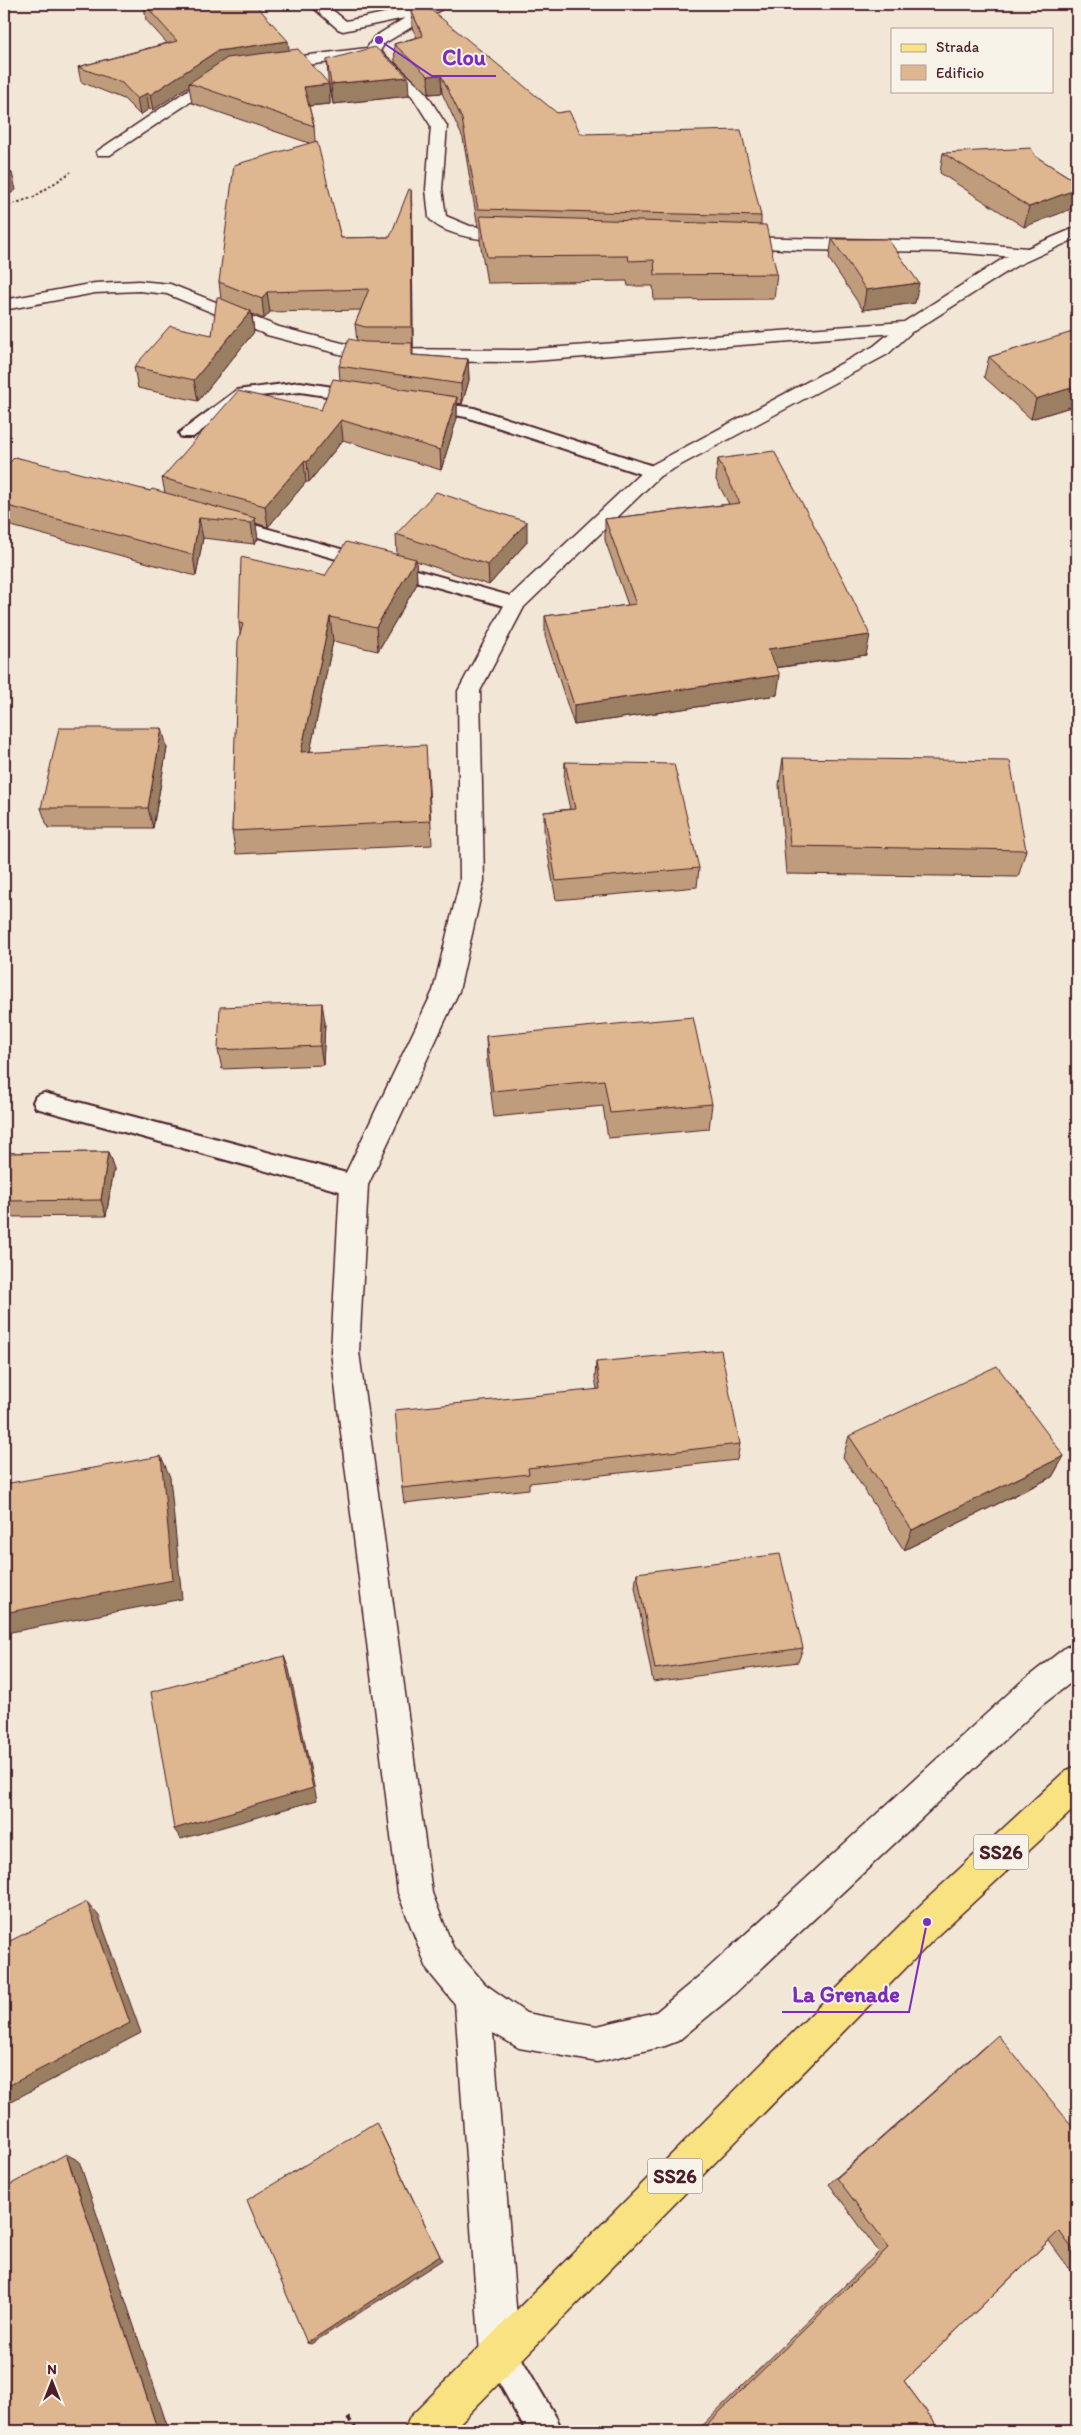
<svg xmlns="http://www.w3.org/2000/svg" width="1081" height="2435" viewBox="0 0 1081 2435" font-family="Itim,sans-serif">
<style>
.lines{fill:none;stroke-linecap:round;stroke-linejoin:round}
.lane-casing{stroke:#4a1f2b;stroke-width:4}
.street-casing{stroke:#4a1f2b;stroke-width:3}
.secondary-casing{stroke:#4a1f2b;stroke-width:3}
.primary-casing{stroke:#4a1f2b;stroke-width:3}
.path-far1{stroke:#4a1f2b;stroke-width:2;stroke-dasharray:2.5 2.5;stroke-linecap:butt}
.path{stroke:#4a1f2b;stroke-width:4;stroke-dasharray:5 5;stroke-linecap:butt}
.lane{fill:#f7f3e8;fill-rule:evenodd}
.street{fill:#f7f3e8;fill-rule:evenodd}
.secondary{fill:#f7f3e8;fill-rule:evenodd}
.primary{fill:#f8e281;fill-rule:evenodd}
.wall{fill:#bf9d7b;stroke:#4a1f2b}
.shaded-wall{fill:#9b7f64;stroke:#4a1f2b}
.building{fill:#deb68f;stroke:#4a1f2b}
.labels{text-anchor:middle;stroke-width:4;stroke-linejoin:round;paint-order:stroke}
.shield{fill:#f7f3e8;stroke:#7e5f64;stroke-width:1}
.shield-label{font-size:20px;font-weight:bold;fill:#4a1f2b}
.leader{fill:none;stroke:#7b2cbf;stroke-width:2}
.callout-dot{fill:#7b2cbf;stroke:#f7f3e8;stroke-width:2}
.callout-label{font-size:22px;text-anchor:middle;font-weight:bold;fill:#7b2cbf;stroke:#f7f3e8;stroke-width:4;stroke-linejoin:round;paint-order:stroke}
</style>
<rect width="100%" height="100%" fill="#f2e7d6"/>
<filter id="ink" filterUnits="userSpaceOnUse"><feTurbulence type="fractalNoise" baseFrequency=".02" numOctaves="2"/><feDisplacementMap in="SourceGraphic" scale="10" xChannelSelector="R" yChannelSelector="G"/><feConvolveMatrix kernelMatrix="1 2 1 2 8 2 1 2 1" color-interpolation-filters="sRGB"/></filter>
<g filter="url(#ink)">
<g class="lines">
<g class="lane-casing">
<g id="lane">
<path d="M300,382L359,391L365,393L367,396L365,399L359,401L300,392L247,397L193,437H181L179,433L237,390Z"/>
<path d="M425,401L474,408L659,468L662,472L659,476H647L466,417L419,409L417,406L419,403Z"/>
<path d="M225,517L521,599L524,603L521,607L515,609L219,526L216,522L219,518Z"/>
<path d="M44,1093L354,1175L362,1178L366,1185L362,1192L354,1195L36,1108L33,1102L36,1096Z"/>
<path d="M500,2337L512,2342L557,2419L562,2431H526L483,2354L488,2342Z"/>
</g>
</g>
<g class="street-casing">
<g id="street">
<path d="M309,4H325L346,21L408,8L415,12L430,4H447L445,7L385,43L380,51L424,90L447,126L442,189L446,216L470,226L523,231L526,235L523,239C501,244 443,238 429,218L426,189L431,126L412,96L369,57L269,70L263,68L261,65L263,62L269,60L367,48L374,37L405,18L343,31L338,29Z"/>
<path d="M222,69L230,74L228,77L110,155H98L96,152L216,71Z"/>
<path d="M732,237L951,241L1027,248L1033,249L1036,253L1033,257L1027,258L951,252L801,250L726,246L723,242L726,238Z"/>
<path d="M908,322L914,323L917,327L888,354L660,476L524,607L480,691L484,881L459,991L368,1185L359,1352L432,1893L453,1947L485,1984L526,2013L597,2026L656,2012L704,1972L1020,1683L1066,1647L1077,1643V1678L1042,1705L730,1998L678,2041L665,2046L597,2062L519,2048L493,2033L520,2354L514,2368L500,2374L486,2368L480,2354L455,2004L428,1971L398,1893L331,1352L340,1185L433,991L460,881L458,691L508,598L646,468L874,346L902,323Z"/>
</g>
</g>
<g class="secondary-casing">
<path id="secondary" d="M1077,227V238L1016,266L914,331L908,332L520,362L366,361L267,335L167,294L139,291L95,293L4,310V300L95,283L139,281L170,284L279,327L366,349L520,350L904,322L1004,258Z"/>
</g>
<g class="primary-casing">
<path id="primary" d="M1077,1766V1806L939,1934L452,2431H404L410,2417L915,1910L1065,1771Z"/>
</g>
<path class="path-far1" d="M4,207L34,197L71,172"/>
<path class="path" d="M348,2418L357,2431"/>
<use href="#lane" class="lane"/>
<use href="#street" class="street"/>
<use href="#secondary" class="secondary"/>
<use href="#primary" class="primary"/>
</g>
<g class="wall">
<path d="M144,4L289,50L329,84L330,104L309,106L314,126L315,141L341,238L390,237L412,210L413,355L468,359L469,380L462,404L457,403V418L441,470L343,440L309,482H306L268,527L255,523L258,539L254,544L203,538L196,576L4,524V468L165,493L162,478L321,410L340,380L339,366L357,341L355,324L361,310L270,312L264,319L252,314L254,332L198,401L138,388L134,367L212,335L221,299L219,282L309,143L192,103L189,86L153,110L149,109L140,115L124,99L81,82L78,67L167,43L146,20Z"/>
<path d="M411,10L581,134L761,216V224L777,274L774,299L654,300L653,286H628L627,281L487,283L480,241V227H478L463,138L442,93L429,94L395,62L394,44L417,37L412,28Z"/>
<path d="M327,60L409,96L333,104L328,80Z"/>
<path d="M943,153L1035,156L1077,182L1024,227L940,173Z"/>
<path d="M832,239L915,303L863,310L829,259Z"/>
<path d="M1077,332V405L1031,419L984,377L989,357Z"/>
<path d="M718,459L866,655L776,668L777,695L574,725L545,636V616L628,605L605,540V519L729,504L716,480Z"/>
<path d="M396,534L527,542L489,585L416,561L417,584L378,651L333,641L310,751L428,769L432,845L236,854L232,831L240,632L239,623L325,576L397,554Z"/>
<path d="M167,748L153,828H48L41,808Z"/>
<path d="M783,758L1026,850L1018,877L786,874L779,785Z"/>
<path d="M565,762L699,868L697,887L556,900L544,832V812L570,809L564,782Z"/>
<path d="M325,1022L323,1065L222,1069L218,1050Z"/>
<path d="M486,1036L712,1104L709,1129L608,1138L603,1106L494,1117L487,1062Z"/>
<path d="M108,1152L114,1169L106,1216L4,1217V1153Z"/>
<path d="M596,1362L740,1444L737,1460L529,1483V1489L404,1503L402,1488L597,1389L595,1378Z"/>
<path d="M849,1436L1064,1456L1052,1477L904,1550L843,1457Z"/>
<path d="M637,1573L803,1648L798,1662L653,1682L635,1587Z"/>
<path d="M986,2045L1077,2132V2279L1049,2241L904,2381L941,2431H696L879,2252L829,2184Z"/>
</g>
<g class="shaded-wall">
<path d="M288,41L290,57L189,83V86L153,110L150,95L217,51Z"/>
<path d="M441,75L442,93L429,94L428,76Z"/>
<path d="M408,77L409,96L333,104L331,84Z"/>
<path d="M329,84L330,104L306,106L304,87Z"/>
<path d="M147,93L149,109L140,115L137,99Z"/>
<path d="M12,173L16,190L4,198V178Z"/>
<path d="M1077,189V207L1024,227L1029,207Z"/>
<path d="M411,190L412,210L413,347L412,327Z"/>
<path d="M919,283L915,303L863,310L866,290Z"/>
<path d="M267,292L270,312L264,319L262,299Z"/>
<path d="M251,311L254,332L198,401L194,380Z"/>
<path d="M468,359L469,380L462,404L461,384Z"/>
<path d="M1077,386V405L1031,419L1036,399Z"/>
<path d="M457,397V418L441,470L440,450Z"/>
<path d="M341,420L343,440L309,482L307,462Z"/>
<path d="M304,461L306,482L268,527L265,506Z"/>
<path d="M199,518L203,538L196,576L193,555Z"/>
<path d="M255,518L258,539L254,544L251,523Z"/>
<path d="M527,522V542L489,585L488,565Z"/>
<path d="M416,559L417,584L378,651L376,627Z"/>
<path d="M330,617L333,641L305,776L301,752Z"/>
<path d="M870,635L866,655L765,669L768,649Z"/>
<path d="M780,675L777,695L574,725V705Z"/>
<path d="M162,728L167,748L153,828L148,808Z"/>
<path d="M322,1003L325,1022L323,1065L320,1046Z"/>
<path d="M4,1089L7,1098L4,1127Z"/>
<path d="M108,1152L114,1169L106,1216L101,1200Z"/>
<path d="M161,1456L170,1477L182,1599L6,1633L4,1629V1613Z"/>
<path d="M1064,1456L1052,1477L904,1550L912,1530Z"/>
<path d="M284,1656L289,1669L317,1800L181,1839L174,1829Z"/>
<path d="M87,1902L99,1916L141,2033L4,2105V2088Z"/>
<path d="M379,2128L442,2260L311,2344L307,2343Z"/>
<path d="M66,2154L79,2161L169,2431H158Z"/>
</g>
<g class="building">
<path d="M144,4H255L288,41L217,51L150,95L147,93L137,99L122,83L78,67L177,41Z"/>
<path d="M422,4H424L557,113L569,111L581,134L741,130L761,216L478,209L462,119L441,75L428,76L394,44L423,36L411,10Z"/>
<path d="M375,47L408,77L331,84L327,60Z"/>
<path d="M298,49L329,84L304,87L314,126L189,83L227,58Z"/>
<path d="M317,141L341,238L390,237L409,189L411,190L412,327H365L355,324L369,289L267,292L262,299L219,282L234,165Z"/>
<path d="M1031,148L1035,156L1077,182V189L1029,207L943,153Z"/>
<path d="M4,165L12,173L4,178Z"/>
<path d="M480,216L766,225L777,274L655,275L654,260L629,261L628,256L487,257Z"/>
<path d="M832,239H888L919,283L866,290Z"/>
<path d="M217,297L251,311L194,380L134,367L170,326L212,335Z"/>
<path d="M1076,331L1077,332V386L1036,399L989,357Z"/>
<path d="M349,339L364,342L412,343V355L468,359L461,384L339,366Z"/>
<path d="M333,379L457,397L440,450L341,420L307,462L304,461L265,506L162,478L238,391L321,410Z"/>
<path d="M774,451L844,581L870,635L768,649L780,675L574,705L545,616L636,604L605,519L740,503L718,459Z"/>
<path d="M15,457L150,491L152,489L255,518L251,523L199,518L193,555L4,505V468Z"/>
<path d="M436,492L527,522L488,565L396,534Z"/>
<path d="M346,542L416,559L376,627L330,617L301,752L426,745L430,821L232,831L238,641L243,624L239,623L241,557L325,576Z"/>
<path d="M59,728H162L148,808H41Z"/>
<path d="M783,758L1010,761L1026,850L790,846Z"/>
<path d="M565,762L674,764L699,868L556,881L544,812L575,809Z"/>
<path d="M322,1003L320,1046L218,1050L220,1007Z"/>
<path d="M693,1017L712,1104L610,1113L604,1080L493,1091L486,1036Z"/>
<path d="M108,1152L101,1200L4,1201V1153Z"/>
<path d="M721,1350L740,1444L528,1468L529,1474L402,1488L395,1410L600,1389L596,1362Z"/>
<path d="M997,1366L1064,1456L912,1530L849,1436Z"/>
<path d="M161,1456L173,1580L4,1613V1484Z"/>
<path d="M780,1554L803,1648L655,1669L637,1573Z"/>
<path d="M284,1656L313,1788L174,1829L151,1692Z"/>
<path d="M87,1902L130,2023L4,2088V1944Z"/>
<path d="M998,2035L1077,2132V2255L1059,2231L904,2381L941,2431H700L889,2247L837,2178Z"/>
<path d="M376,2122L440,2256L307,2343L247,2200Z"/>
<path d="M66,2154L158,2431H4V2188Z"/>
</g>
</g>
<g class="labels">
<g class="shield">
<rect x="973.5" y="1834.5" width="55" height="35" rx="4"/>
<rect x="647.5" y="2158.5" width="55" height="35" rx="4"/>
</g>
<g class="shield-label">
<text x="1001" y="1859">SS26</text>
<text x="675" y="2183">SS26</text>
</g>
</g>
<path class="leader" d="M379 40L432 76H496M927 1922L909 2012H782"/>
<g class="callout-dot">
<circle cx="379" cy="40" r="5"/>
<circle cx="927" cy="1922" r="5"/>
</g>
<g class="callout-label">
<text x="464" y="65">Clou</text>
<text x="846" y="2002">La Grenade</text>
</g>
<rect width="1081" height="2435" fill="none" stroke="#f7f3e8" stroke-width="20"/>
<rect x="10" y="10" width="1061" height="2415" fill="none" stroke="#4a1f2b" stroke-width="2" filter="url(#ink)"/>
<rect x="891" y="28" width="162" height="65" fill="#f7f3e8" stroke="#b29e9c"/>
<rect x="901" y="44" width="25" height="8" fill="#f8e281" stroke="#b29e9c"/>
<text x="936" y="52" font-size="15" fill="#4a1f2b">Strada</text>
<rect x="901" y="65" width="25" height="15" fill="#deb68f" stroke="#b29e9c"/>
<text x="936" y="78" font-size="15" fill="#4a1f2b">Edificio</text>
<g transform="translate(52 2382)" stroke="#f7f3e8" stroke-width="4" paint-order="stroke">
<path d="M0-4L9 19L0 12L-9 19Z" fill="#4a1f2b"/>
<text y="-8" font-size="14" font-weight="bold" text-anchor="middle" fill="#4a1f2b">N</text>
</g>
</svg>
